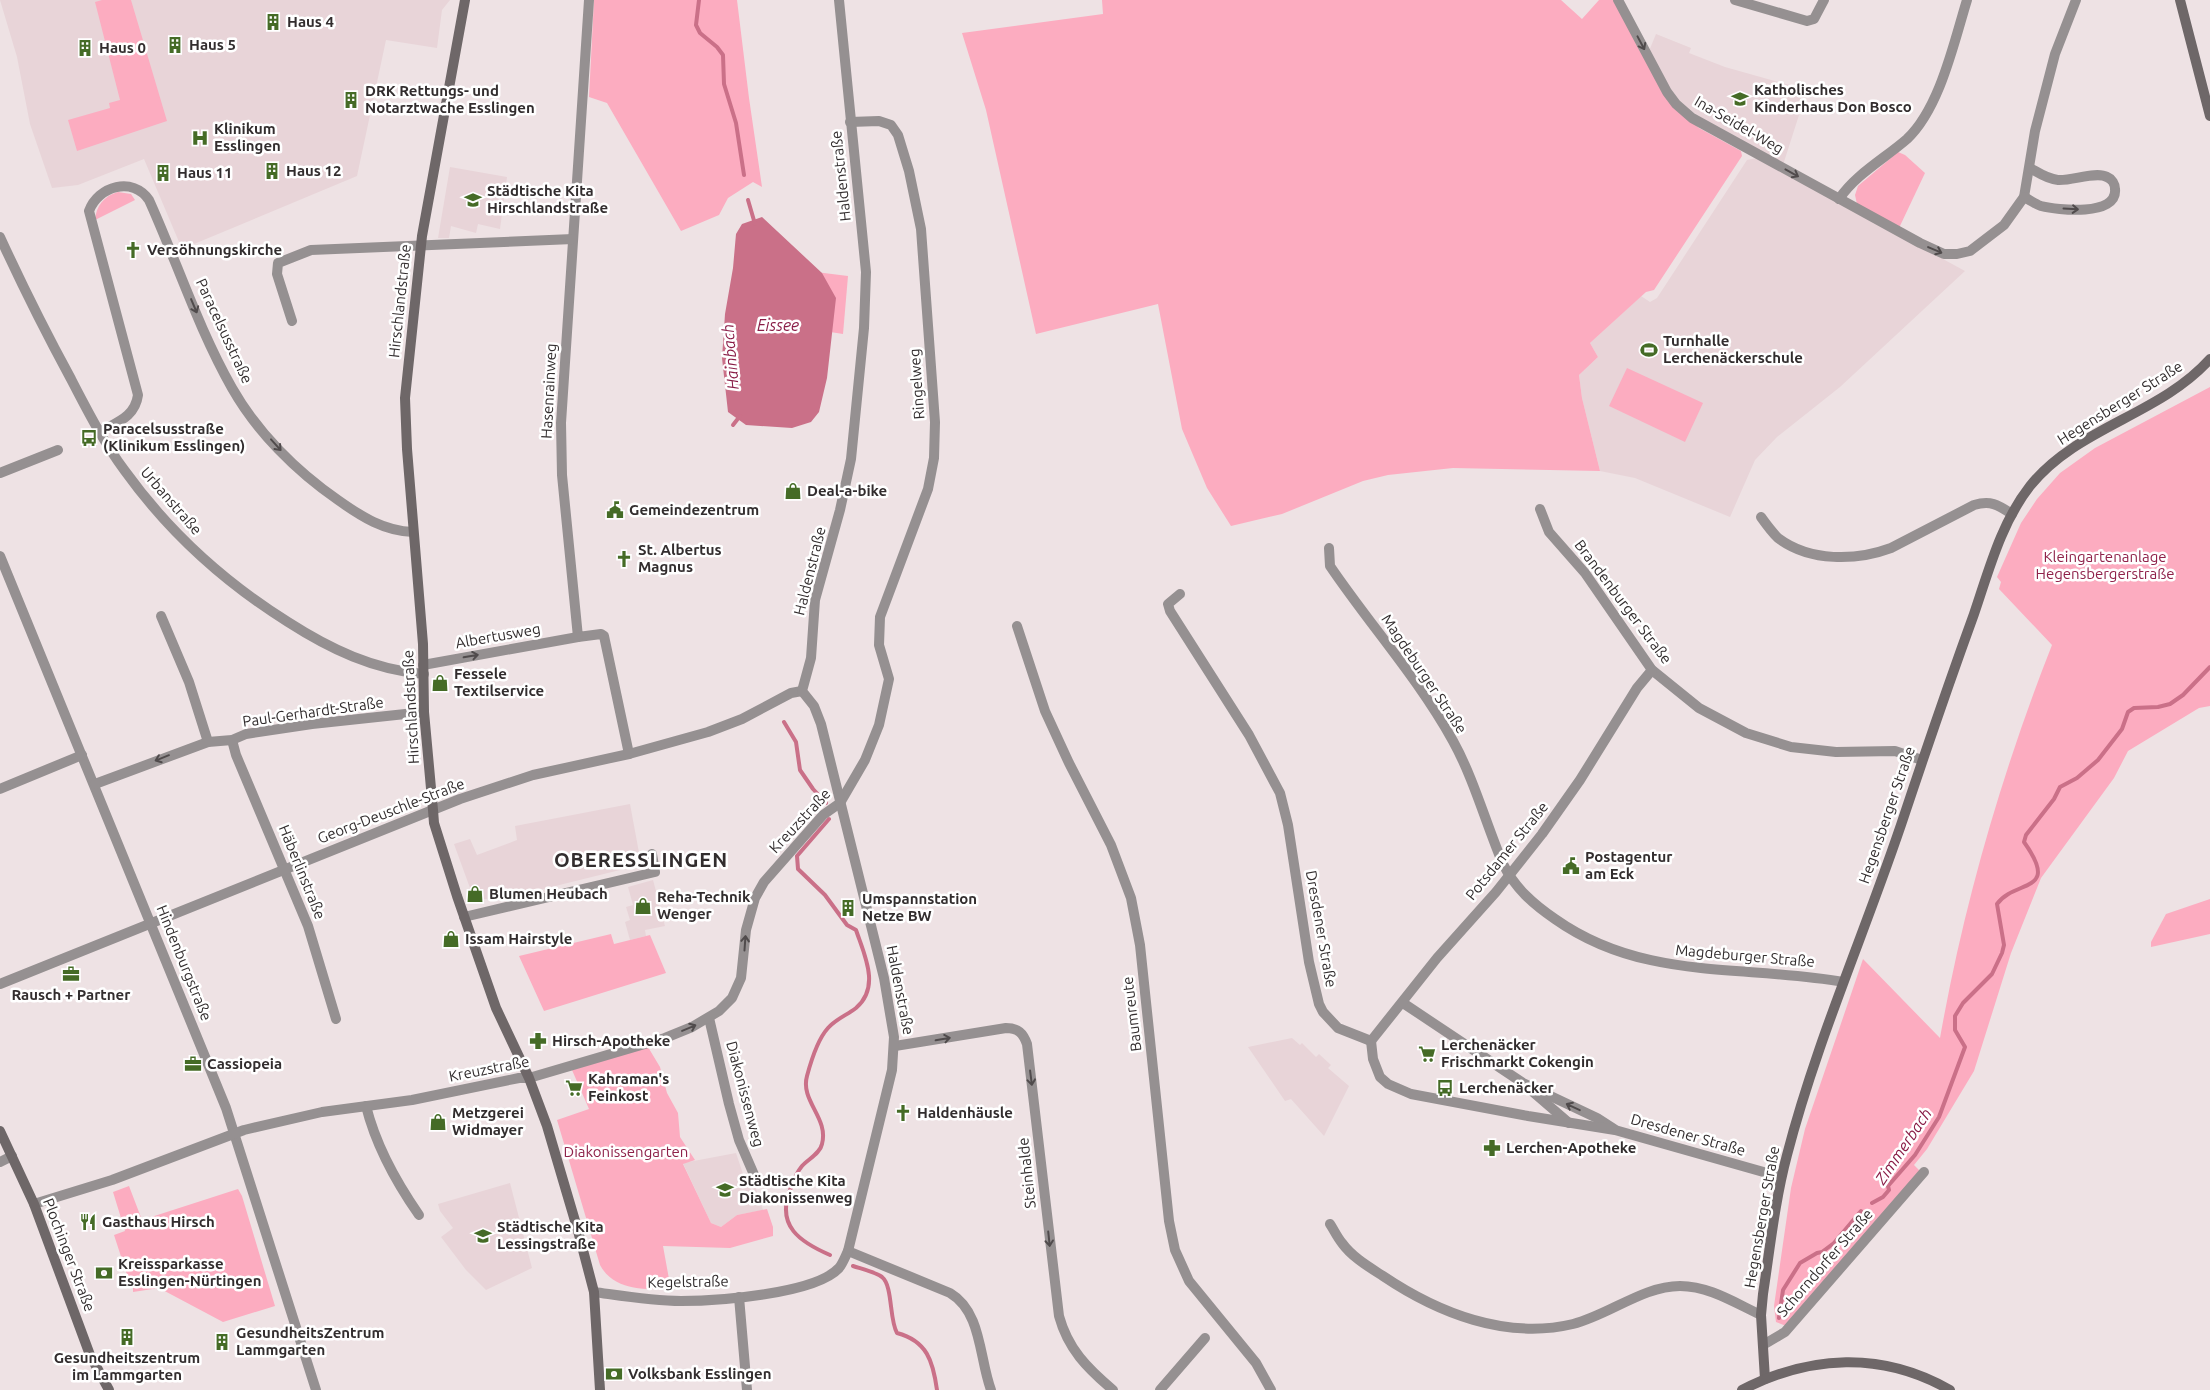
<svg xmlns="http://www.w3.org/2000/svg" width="2210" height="1390" viewBox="0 0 2210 1390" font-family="Ubuntu,sans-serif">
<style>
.built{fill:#e8d4d8}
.green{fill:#fcacc0}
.water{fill:#ca7088}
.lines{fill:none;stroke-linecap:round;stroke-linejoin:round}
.stream{stroke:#ca7088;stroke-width:4}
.street{stroke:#959091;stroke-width:10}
.secondary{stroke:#6e6768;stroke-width:10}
.oneway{stroke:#504b4c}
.labels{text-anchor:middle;stroke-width:5;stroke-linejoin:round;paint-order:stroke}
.poi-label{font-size:15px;font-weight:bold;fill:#322d2e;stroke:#fff;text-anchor:start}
.street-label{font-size:15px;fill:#322d2e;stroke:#fff}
.park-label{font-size:15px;fill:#8f224a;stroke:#fff}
.water-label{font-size:16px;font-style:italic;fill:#891c46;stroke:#fff}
.district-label{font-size:20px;font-weight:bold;letter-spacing:1px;fill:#322d2e;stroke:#fff}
</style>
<rect width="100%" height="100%" fill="#eee2e4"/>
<g class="built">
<path d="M0,0H450L442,10L437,48L386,40L357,176L182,249L144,159L78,185L52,188L30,124L17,57Z"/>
<path d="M1656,34L1691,48L1689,53L1725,67L1807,90L1783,165L1701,121L1674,96L1649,51Z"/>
<path d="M1757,158L1965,271L1840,387L1777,437L1755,460L1730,517L1635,478L1600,471L1582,398L1579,375L1598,357L1590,343L1641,296L1650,302L1657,298L1747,160Z"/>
<path d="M450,167L507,177L500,229L478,224L476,233L451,226L449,238H438Z"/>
<path d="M630,804L640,858L624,869L503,899H474L454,844L470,839L477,855L517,840L515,826Z"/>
<path d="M653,880L657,895L662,894L663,899L658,901L665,926L645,930L646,936L630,940L625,922L630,920L626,907L633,905L628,887Z"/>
<path d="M1292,1038L1300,1045L1302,1043L1316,1057L1319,1054L1331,1065L1328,1068L1349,1086L1324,1136L1291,1099L1285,1101L1248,1047Z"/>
<path d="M736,1153L745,1180L754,1183L763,1210L737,1215L721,1227L711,1223L683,1163Z"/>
<path d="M510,1183L532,1268L486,1290L466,1270L441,1237L453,1228L440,1211L438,1204Z"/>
</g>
<g class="green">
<path d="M102,0H131L167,121L77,151L68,120L110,108L109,103L120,100L95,2Z"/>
<path d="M594,0H737L749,98L762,187L753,182L728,198L719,215L681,231L607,103L589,97Z"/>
<path d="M1102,0H1561L1582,19L1599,0H1614L1668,101L1699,128L1741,151L1742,156L1654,290L1646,292L1590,343L1598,357L1579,375L1582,398L1600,471L1453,468L1388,475L1363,481L1282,514L1231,526L1207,488L1182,429L1158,304L1036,334L986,110L962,33L1103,14Z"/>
<path d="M1898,152L1905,155L1925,173L1899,228L1857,204L1855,195L1858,186Z"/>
<path d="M118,192L131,194L135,200L95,220C96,206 104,196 118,192Z"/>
<path d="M784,268L848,276L843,334L779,324Z"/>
<path d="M1627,368L1703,403L1685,442L1609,406Z"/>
<path d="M2210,387V706L2199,708L2128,751L2114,778L2041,878L2011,953L1974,1071L1927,1149L1914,1165L1920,1171L1786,1326L1776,1322L1774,1306L1791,1188L1805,1129L1863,959L1940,1038C1964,903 2002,772 2052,645L1999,589L2001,582L1997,577L2021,523L2037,499L2060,473L2095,448Z"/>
<path d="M2210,899V934L2151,947V942L2166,914Z"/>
<path d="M611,934L614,944L650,935L666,973L544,1011L519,956Z"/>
<path d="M648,1047L660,1067L667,1093L678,1113L680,1137L695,1160L683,1164L711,1223L721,1227L737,1215L767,1209L773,1227V1236L730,1248L663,1246L671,1290C645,1289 614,1291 600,1265L557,1120L589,1109L572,1070Z"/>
<path d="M129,1186L142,1220L238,1189L242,1196L275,1306L223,1322L159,1288L133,1292V1282L129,1281L114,1235L125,1231L113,1192Z"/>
</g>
<path class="water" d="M762,217L822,273L836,298L827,378L819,412L811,422L792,428L746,425L728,412L722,358L725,314L733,268L736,234L742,224Z"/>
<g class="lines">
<g class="stream">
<path d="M699,0L696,25L700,33L717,47L723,55L724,84L736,123L744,175"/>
<path d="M748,200L755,224"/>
<path d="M733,425L740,416"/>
<path d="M784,722L796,742L800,770L813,789L826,803"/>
<path d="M829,819L797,856L798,869L825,895L847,925L856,930C864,954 881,987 856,1008C847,1015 836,1019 828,1028C817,1040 811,1061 807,1076C800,1101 829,1118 822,1144C820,1154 808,1159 802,1166C796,1173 793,1181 790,1190C776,1226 800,1242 830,1255"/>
<path d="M1872,1203L1883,1197L1889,1190L1888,1186L1915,1155L1939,1117L1965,1047L1955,1030V1016L1963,1003L1992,974L2002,953L2004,945L1997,904C2015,879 2061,894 2024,842L2026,835L2054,799L2060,787L2077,778L2098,760L2122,729L2128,712L2134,708L2158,707L2170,704L2183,695L2210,667"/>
<path d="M853,1266C862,1269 875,1272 882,1277C893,1286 889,1319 897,1333C927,1341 933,1361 937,1390"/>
<path d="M1779,1318L1783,1290L1800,1263L1817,1253L1822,1252L1834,1243L1861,1211"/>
</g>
<g class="street">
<path d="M589,0L561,423L562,475L578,637L601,634L604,636L629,754"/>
<path d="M1618,0L1667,92L1676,104L1692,118L1920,243L1944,254H1957L1970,251L2004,225L2024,197L2035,131L2055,54L2076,0"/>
<path d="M1735,0L1807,21L1814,19L1824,0"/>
<path d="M2024,197C2030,200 2035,204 2041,206C2057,210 2118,217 2115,189C2115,184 2112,179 2107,177C2096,171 2072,181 2058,180C2047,179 2039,173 2030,168"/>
<path d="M1839,199C1856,174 1884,159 1907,139C1940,108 1954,42 1967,0"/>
<path d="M0,237C22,285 46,333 71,379C87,410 104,443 125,471C169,532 224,582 288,622C330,649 374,670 424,674"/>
<path d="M292,321L277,274L278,263L311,250L573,239"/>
<path d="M100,432C117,422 135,417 138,395L89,211C98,186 133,176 149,200C177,262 198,328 232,388C257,432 296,471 338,500C362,517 384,531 413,532"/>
<path d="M0,473L58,450"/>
<path d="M1540,509L1549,532L1585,573L1652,670L1699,708L1746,733L1791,747L1836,752L1895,751L1922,760"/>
<path d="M1761,517C1766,524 1772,532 1778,538C1810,562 1856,561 1891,548L1974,505C1991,500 1998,505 2012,514"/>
<path d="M1329,548L1330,566C1370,625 1418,678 1453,741C1474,779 1486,824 1503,864C1515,888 1533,904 1555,919C1644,982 1743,964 1843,982"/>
<path d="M0,556L226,1108L316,1390"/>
<path d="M1180,594L1168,604L1170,611L1249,735L1280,793L1288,825L1309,962L1319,1004L1323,1012L1338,1028L1371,1041"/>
<path d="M161,616L189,682L208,742"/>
<path d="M1017,626L1045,711L1069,763L1111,845L1131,898L1140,945L1169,1221L1175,1250L1189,1281L1256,1363L1271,1390"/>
<path d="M423,665L578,637"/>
<path d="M232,740L236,755L308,926L336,1019"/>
<path d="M95,784L208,742L232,740L246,734L312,724L424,712"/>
<path d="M0,789L82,755"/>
<path d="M464,917L655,872L652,854"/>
<path d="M0,984L460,799L533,775L629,754L708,732L742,719L791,693L802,691"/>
<path d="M1403,1003L1523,1083L1597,1118L1614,1129"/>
<path d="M709,1018L729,1104L739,1140L755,1177"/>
<path d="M1371,1041L1437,958L1496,892L1542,834L1580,780L1637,688L1652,670"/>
<path d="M1371,1041L1373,1059L1380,1077L1388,1084L1411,1094L1528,1116L1615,1130L1781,1177"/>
<path d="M895,1046L1006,1028C1018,1028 1023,1033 1027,1044L1059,1316C1068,1349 1087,1368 1113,1390"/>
<path d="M1533,1092L1569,1123"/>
<path d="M366,1106C376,1146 396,1182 419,1215"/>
<path d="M0,1162L12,1156"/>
<path d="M34,1204L112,1180L244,1130L322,1112L412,1100L519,1078H529L665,1038L692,1027L719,1011L732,998L741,978L746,930L755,898L764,882L823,815L840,803L865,760L879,725L889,679L879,645L880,617L928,489L934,458L935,422L921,229L909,171L898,135L891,125L879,121L850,122"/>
<path d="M1330,1224C1334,1230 1337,1237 1342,1243C1352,1257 1369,1267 1383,1276C1438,1313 1506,1340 1573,1324C1609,1315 1643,1286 1680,1286C1709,1286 1735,1303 1761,1315"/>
<path d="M848,1251L950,1293C982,1312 979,1358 991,1390"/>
<path d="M594,1292C623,1296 652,1301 681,1301C717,1301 815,1294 839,1268C843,1263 845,1257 848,1251L892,1070L894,1037L884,978L821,724L814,706L802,691L811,658L815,600L840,510L851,459L864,328L866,272L839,0"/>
<path d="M739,1297L747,1390"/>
<path d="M1763,1345L1785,1332L1924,1172"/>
<path d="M1160,1390L1205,1338"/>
</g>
<g class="secondary">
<path d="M465,0L422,236L405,398L407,449L423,644L424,712L433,810L434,823L457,896L496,1008L529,1078L547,1126L578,1231L594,1292L600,1390"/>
<path d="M2180,0L2210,116"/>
<path d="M0,1131L34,1204L90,1355L109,1390"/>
<path d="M1765,1379L1761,1315L1763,1294C1770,1248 1775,1200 1787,1155C1817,1039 1867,928 1905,813C1927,747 1950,680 1974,614C1989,570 2001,523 2030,486C2077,427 2160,415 2210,359"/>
<path d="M1742,1390C1810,1355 1882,1351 1950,1390"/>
</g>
</g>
<defs><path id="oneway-shaft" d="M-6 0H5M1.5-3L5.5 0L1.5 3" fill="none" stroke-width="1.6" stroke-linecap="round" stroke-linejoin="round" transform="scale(1.25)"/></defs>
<g class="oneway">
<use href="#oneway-shaft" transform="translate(1641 43) rotate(62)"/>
<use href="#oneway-shaft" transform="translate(1792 173) rotate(29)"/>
<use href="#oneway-shaft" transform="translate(2071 209) rotate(3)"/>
<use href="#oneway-shaft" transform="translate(1935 250) rotate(23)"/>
<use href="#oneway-shaft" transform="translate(194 306) rotate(67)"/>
<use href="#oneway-shaft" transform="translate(276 445) rotate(48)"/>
<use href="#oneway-shaft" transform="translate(471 656) rotate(-10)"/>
<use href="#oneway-shaft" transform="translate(162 758) rotate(158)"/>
<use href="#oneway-shaft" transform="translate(745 943) rotate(-86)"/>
<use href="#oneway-shaft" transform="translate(689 1028) rotate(-23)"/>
<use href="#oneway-shaft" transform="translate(943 1039) rotate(-10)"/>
<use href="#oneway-shaft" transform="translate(1031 1078) rotate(83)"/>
<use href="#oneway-shaft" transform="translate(1573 1107) rotate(-155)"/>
<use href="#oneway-shaft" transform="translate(1049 1239) rotate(84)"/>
</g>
<defs>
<g id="building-bare" transform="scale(1.35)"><path d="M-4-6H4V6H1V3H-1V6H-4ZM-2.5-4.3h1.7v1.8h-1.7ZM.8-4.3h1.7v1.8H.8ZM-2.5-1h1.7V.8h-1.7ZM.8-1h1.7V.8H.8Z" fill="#456b26" stroke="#fff" stroke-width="2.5" paint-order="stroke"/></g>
<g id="school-bare" transform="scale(1.35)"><path d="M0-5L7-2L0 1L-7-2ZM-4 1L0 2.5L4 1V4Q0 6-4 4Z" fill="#456b26" stroke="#fff" stroke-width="2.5" paint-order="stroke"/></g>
<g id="hospital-bare" transform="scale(1.35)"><path d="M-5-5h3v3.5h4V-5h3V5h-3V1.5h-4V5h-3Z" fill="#456b26" stroke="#fff" stroke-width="2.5" paint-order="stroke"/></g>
<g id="church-bare" transform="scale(1.35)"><path d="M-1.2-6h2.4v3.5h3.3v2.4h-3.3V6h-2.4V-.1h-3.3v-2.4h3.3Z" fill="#456b26" stroke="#fff" stroke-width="2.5" paint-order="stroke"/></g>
<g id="stadium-bare" transform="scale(1.35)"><path d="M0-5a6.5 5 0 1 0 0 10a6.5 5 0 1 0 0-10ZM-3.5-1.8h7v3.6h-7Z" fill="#456b26" stroke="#fff" stroke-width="2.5" paint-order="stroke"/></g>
<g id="bus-bare" transform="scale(1.35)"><path d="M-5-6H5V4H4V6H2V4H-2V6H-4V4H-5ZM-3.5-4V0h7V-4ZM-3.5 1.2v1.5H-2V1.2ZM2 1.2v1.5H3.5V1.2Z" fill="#456b26" stroke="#fff" stroke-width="2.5" paint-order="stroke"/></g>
<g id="shop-bare" transform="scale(1.35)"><path d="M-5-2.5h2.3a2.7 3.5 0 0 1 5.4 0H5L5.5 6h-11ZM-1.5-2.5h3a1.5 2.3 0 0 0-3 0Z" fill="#456b26" stroke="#fff" stroke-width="2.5" paint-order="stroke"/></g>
<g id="civic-bare" transform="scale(1.35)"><path d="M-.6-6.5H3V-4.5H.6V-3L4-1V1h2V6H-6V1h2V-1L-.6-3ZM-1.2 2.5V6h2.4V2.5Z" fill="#456b26" stroke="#fff" stroke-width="2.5" paint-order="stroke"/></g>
<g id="office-bare" transform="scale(1.35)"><path d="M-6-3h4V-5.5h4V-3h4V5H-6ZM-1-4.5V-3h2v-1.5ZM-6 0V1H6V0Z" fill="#456b26" stroke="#fff" stroke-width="2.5" paint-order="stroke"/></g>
<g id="pharmacy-bare" transform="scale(1.35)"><path d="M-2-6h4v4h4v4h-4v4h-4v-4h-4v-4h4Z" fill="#456b26" stroke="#fff" stroke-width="2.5" paint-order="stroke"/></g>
<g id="supermarket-bare" transform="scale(1.35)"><path d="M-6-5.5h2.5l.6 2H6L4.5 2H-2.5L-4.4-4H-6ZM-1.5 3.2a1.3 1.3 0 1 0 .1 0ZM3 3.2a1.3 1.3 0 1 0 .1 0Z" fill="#456b26" stroke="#fff" stroke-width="2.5" paint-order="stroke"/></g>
<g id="restaurant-bare" transform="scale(1.35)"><path d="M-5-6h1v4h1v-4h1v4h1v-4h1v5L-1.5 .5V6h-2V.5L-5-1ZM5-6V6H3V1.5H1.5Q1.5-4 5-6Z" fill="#456b26" stroke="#fff" stroke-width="2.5" paint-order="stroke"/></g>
<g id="bank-bare" transform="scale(1.35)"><path d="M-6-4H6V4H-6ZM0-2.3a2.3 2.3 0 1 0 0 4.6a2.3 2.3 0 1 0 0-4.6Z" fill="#456b26" stroke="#fff" stroke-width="2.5" paint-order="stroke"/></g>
</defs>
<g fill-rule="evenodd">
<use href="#building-bare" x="273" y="22"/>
<use href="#building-bare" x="175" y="45"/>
<use href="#building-bare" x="85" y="48"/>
<use href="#school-bare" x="1740" y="99"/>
<use href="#building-bare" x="351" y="100"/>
<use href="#hospital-bare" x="200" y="138"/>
<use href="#building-bare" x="272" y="171"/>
<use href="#building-bare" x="163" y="173"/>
<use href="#school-bare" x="473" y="200"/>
<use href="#church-bare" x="133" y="250"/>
<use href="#stadium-bare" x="1649" y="350"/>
<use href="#bus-bare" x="89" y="438"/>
<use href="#shop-bare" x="793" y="491"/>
<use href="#civic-bare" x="615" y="510"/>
<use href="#church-bare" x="624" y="559"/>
<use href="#shop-bare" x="440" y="683"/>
<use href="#civic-bare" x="1571" y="866"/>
<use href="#shop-bare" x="475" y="894"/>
<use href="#shop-bare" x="643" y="906"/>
<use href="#building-bare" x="848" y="908"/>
<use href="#shop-bare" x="451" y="939"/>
<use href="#office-bare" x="71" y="974"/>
<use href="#pharmacy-bare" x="538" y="1041"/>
<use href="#supermarket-bare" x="1427" y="1054"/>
<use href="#office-bare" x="193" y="1064"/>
<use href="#supermarket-bare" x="574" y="1088"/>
<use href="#bus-bare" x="1445" y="1088"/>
<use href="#church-bare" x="903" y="1113"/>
<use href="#shop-bare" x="438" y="1122"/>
<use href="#pharmacy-bare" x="1492" y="1148"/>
<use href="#school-bare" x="725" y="1190"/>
<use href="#restaurant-bare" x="88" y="1222"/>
<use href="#school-bare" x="483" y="1236"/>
<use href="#bank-bare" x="104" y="1273"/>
<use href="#building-bare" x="127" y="1337"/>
<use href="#building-bare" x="222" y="1342"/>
<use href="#bank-bare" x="614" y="1374"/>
</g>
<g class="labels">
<g class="poi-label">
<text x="287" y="27">Haus 4</text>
<text x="189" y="50">Haus 5</text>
<text x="99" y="53">Haus 0</text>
<text x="1754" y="95">Katholisches<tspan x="1754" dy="17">Kinderhaus Don Bosco</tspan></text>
<text x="365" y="96">DRK Rettungs- und<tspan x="365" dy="17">Notarztwache Esslingen</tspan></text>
<text x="214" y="134">Klinikum<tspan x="214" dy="17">Esslingen</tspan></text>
<text x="286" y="176">Haus 12</text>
<text x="177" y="178">Haus 11</text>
<text x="487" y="196">Städtische Kita<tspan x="487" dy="17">Hirschlandstraße</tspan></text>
<text x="147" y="255">Versöhnungskirche</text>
<text x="1663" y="346">Turnhalle<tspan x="1663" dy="17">Lerchenäckerschule</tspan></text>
<text x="103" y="434">Paracelsusstraße<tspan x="103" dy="17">(Klinikum Esslingen)</tspan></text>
<text x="807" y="496">Deal-a-bike</text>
<text x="629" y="515">Gemeindezentrum</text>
<text x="638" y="555">St. Albertus<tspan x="638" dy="17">Magnus</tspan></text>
<text x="454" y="679">Fessele<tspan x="454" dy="17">Textilservice</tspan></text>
<text x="1585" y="862">Postagentur<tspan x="1585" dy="17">am Eck</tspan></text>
<text x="489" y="899">Blumen Heubach</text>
<text x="657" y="902">Reha-Technik<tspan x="657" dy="17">Wenger</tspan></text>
<text x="862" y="904">Umspannstation<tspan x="862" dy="17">Netze BW</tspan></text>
<text x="465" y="944">Issam Hairstyle</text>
<text x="71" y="1000" text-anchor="middle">Rausch + Partner</text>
<text x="552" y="1046">Hirsch-Apotheke</text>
<text x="1441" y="1050">Lerchenäcker<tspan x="1441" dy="17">Frischmarkt Cokengin</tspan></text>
<text x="207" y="1069">Cassiopeia</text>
<text x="588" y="1084">Kahraman's<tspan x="588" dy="17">Feinkost</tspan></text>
<text x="1459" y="1093">Lerchenäcker</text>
<text x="452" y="1118">Metzgerei<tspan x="452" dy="17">Widmayer</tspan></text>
<text x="917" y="1118">Haldenhäusle</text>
<text x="1506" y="1153">Lerchen-Apotheke</text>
<text x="739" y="1186">Städtische Kita<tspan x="739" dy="17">Diakonissenweg</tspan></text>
<text x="102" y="1227">Gasthaus Hirsch</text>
<text x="497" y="1232">Städtische Kita<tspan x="497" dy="17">Lessingstraße</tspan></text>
<text x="118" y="1269">Kreissparkasse<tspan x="118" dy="17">Esslingen-Nürtingen</tspan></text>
<text x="236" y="1338">GesundheitsZentrum<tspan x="236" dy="17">Lammgarten</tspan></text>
<text x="127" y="1363" text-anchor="middle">Gesundheitszentrum<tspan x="127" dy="17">im Lammgarten</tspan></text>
<text x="628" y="1379">Volksbank Esslingen</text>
</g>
<g class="street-label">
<text transform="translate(1739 125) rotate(30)" y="5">Ina-Seidel-Weg</text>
<text transform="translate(841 176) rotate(-96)" y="5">Haldenstraße</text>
<text transform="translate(400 301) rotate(-84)" y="5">Hirschlandstraße</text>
<text transform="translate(224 331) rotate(65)" y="5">Paracelsusstraße</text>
<text transform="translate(917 384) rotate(-94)" y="5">Ringelweg</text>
<text transform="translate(549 391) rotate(-87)" y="5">Hasenrainweg</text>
<text transform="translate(2120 403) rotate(-32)" y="5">Hegensberger Straße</text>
<text transform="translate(171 501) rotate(49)" y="5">Urbanstraße</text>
<text transform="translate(810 571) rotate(-76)" y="5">Haldenstraße</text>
<text transform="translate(1623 602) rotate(53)" y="5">Brandenburger Straße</text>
<text transform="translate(498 636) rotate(-10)" y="5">Albertusweg</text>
<text transform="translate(1424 674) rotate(56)" y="5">Magdeburger Straße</text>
<text transform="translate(411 707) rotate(-93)" y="5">Hirschlandstraße</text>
<text transform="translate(313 712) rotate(-8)" y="5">Paul-Gerhardt-Straße</text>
<text transform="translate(391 811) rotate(-21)" y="5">Georg-Deuschle-Straße</text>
<text transform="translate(1887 815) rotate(-71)" y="5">Hegensberger Straße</text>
<text transform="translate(800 821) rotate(-47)" y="5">Kreuzstraße</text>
<text transform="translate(1507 851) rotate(-51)" y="5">Potsdamer Straße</text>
<text transform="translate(302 872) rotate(68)" y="5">Häberlinstraße</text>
<text transform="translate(1321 929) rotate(80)" y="5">Dresdener Straße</text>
<text transform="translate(1745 956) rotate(5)" y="5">Magdeburger Straße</text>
<text transform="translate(184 963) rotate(68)" y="5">Hindenburgstraße</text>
<text transform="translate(900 990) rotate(79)" y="5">Haldenstraße</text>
<text transform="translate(1132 1014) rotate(-97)" y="5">Baumreute</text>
<text transform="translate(489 1069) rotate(-11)" y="5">Kreuzstraße</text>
<text transform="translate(745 1094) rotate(75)" y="5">Diakonissenweg</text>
<text transform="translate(1688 1135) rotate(16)" y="5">Dresdener Straße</text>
<text transform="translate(1027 1173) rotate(-96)" y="5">Steinhalde</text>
<text transform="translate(1762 1217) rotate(-80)" y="5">Hegensberger Straße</text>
<text transform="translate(69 1255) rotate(69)" y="5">Plochinger Straße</text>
<text transform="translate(1825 1263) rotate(-49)" y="5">Schorndorfer Straße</text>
<text transform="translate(688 1282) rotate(-1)" y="5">Kegelstraße</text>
</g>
<g class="park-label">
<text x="2105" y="562">Kleingartenanlage<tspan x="2105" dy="17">Hegensbergerstraße</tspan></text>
<text x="626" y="1157">Diakonissengarten</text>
</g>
<g class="water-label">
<text x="778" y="331">Eissee</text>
<text transform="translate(730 357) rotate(-95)" y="6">Hainbach</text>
<text transform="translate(1903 1146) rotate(-56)" y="6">Zimmerbach</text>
</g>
<g class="district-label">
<text x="641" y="867">OBERESSLINGEN</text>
</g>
</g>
</svg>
